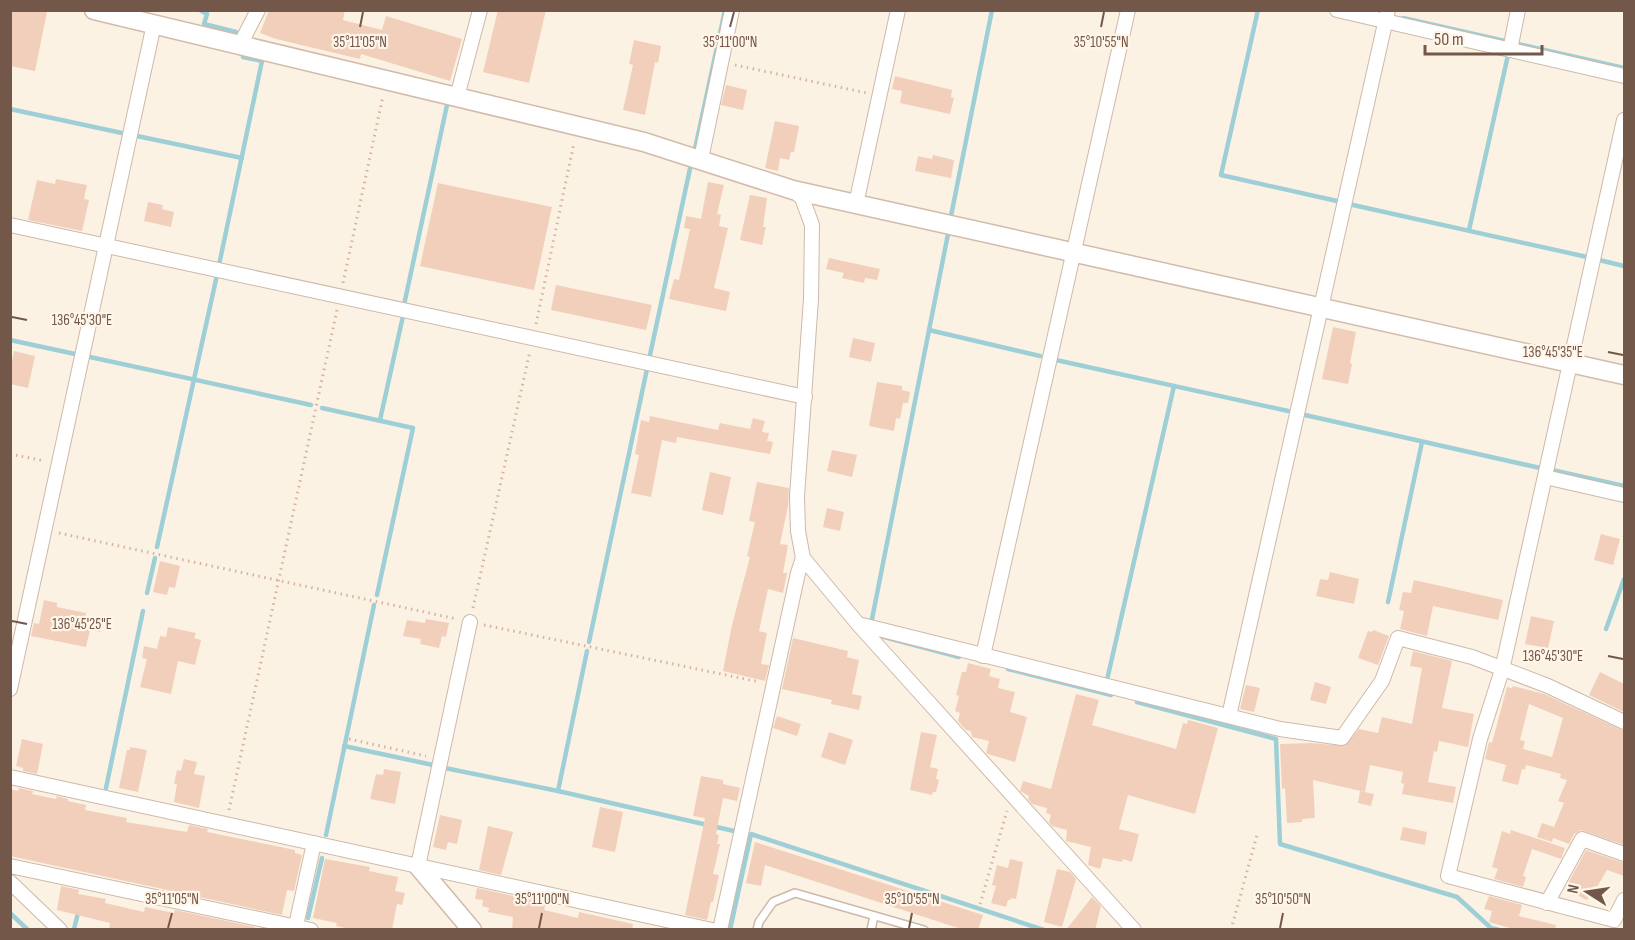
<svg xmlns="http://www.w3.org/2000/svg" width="1635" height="940" viewBox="0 0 1635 940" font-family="'Sofia Sans Condensed',sans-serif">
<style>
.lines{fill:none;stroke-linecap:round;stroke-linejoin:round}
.stream{stroke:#9ecfd7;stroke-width:4.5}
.building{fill:#f1cfbb;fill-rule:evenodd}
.lane-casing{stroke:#cdb9aa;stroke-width:10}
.street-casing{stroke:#cdb9aa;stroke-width:16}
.secondary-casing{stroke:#d2bbaa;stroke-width:21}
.path{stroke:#d5b39e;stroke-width:3;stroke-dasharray:1.5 4.5;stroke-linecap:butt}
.lane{stroke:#fff;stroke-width:7}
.street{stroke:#fff;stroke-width:14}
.secondary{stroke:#fff;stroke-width:18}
.ticks{fill:none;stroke:#735849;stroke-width:2}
.ticks-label{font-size:15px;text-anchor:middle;fill:#735849;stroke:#fff6e9;stroke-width:4.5;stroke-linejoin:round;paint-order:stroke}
</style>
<rect width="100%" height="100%" fill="#fcf2e3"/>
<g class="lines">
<g class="stream">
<path d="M200,10L207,14L204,24L236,32"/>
<path d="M1258,10L1221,175L1337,201"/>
<path d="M1370,10L1376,12"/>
<path d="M1403,18L1505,41"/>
<path d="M1518,44L1624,68"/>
<path d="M10,109L122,133"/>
<path d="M137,136L242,158"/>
<path d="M695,149L725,10"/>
<path d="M1353,205L1587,257"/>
<path d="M951,216L992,10"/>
<path d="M1469,230L1508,55"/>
<path d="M1599,260L1624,266"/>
<path d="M219,265L262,61L243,57L244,55"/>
<path d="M404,305L447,105"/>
<path d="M929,330L1040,356"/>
<path d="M10,340L75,354"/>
<path d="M650,355L691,164"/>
<path d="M90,357L311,405"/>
<path d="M1056,360L1288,411"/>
<path d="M322,408L413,428L377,595"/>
<path d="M1305,415L1540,468"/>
<path d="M380,420L403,316"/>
<path d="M1552,470L1624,486"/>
<path d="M157,547L217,275"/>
<path d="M147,593L155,558"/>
<path d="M1388,602L1422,442"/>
<path d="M872,619L948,234"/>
<path d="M1606,629L1624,579"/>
<path d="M884,637L959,657"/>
<path d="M589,642L647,369"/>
<path d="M587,651L558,791L734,831"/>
<path d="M1008,669L1111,695"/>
<path d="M1107,680L1174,386"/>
<path d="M1137,702L1276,739L1280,844L1457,897L1491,928L1499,930"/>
<path d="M344,746L433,765"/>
<path d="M445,768L558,791"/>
<path d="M106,788L143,611"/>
<path d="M326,835L374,605"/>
<path d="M10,913L28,930"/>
<path d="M308,918L322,858"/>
<path d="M74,929L79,909"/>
<path d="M730,930L751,834L1044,930"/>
</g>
</g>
<g class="building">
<path d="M10,10L47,12L35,71L10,66Z"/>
<path d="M269,10H345L343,20L382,30L386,16L462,39L450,81L361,54L360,59L276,39L260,33Z"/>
<path d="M498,10H546L529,83L483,72Z"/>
<path d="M634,40L661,46L658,63L655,62L645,115L623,110L633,65L629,64Z"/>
<path d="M895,76L952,90L951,97L954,98L950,114L900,103L902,91L892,89Z"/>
<path d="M726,85L747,90L743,110L721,105Z"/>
<path d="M775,121L799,126L794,152H791L789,160L780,158L778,171L765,168Z"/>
<path d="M933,155L954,160L951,178L915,171L918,156L932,159Z"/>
<path d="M56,179L87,185L84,199L89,200L82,231L28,220L37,180L55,184Z"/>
<path d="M708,182L724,185L717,214L721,215L719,226L728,228L714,288L730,292L726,311L669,299L674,279L679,280L690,229L684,228L686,216L701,219Z"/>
<path d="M438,183L552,207L534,290L420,266Z"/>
<path d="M750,195L767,198L763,227H766L762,245L740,240Z"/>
<path d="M148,202L163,205L162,209L174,212L171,227L144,221Z"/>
<path d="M829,258L880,269L877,280L865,278L864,283L842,278L844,273L826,269Z"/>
<path d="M556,285L652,305L646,330L551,310Z"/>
<path d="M1333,327L1356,332L1350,363L1352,364L1348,384L1322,379Z"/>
<path d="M853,338L875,343L871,362L849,357Z"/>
<path d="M14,351L35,356L28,388L10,384V370Z"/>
<path d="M877,382L902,386V390L910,392L908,403H903L900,419L896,418L894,431L869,426Z"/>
<path d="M650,416L718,430L720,423L750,429L753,418L765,421L762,432L769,433L767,441L773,442L770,454L677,437L676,443L662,440L651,497L631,493L639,455L635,454L641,420L649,422Z"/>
<path d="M832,450L857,455L852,477L827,471Z"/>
<path d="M710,472L731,477L723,515L702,510Z"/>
<path d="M757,482L789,488L788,506L780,544L788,545L783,573H787L783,593L768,589L759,631L767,633L761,664L769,665L765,681L723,671L732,625L750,557L747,556L755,522L749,521Z"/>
<path d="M827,508L844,512L840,531L823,527Z"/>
<path d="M1601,534L1620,539L1613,565L1594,560Z"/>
<path d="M160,561L180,566L175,588L169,587L167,595L153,592Z"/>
<path d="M1330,572L1359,579L1354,604L1316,596L1320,579L1328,580Z"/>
<path d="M1414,580L1503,600L1498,620L1433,606L1427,636L1400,629L1404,611L1399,610L1403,592L1411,593Z"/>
<path d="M44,600L57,603V607L86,613V616L103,620L100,632L90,630L86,647L31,636L34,623L39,624Z"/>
<path d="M1531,616L1554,621L1548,648L1525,644Z"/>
<path d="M426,619L449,623L446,637L442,636L439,648L420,644L421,639L403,636L407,620L425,623Z"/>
<path d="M168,627L196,633L194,638L201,640L195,665L178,661L171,694L140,687L147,659L142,658L144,646L157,649L160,636L166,637Z"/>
<path d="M1373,630L1389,636L1378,665L1358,658L1368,631L1372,632Z"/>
<path d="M793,638L848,651L847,657L859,660L852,694L862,696L859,710L831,704L832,700L782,689Z"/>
<path d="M1413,651L1452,661L1442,708L1474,714L1468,747L1439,741L1437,752L1434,751L1428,782L1456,787L1453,803L1402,794L1404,784L1401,783L1403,772L1370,765L1365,792L1313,780L1315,818L1302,819V822L1287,823L1285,788L1282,789L1280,744L1311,743L1345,746L1359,729L1378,733L1382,717L1412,724L1422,668L1410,666Z"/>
<path d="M968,663L991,669L989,676L1000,679L998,688L1015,692L1010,712L1027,717L1015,762L988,754L986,753L989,741L972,737L971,731L966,730L958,721L960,713L955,711L959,696L956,695L962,672H966Z"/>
<path d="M1600,672L1624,684V712L1589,695Z"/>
<path d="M1315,682L1331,687L1326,704L1310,700Z"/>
<path d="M1246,685L1260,688L1254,712L1240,709Z"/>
<path d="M1513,686L1544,694L1624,731V845L1581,830L1574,834L1569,844L1553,838L1552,842L1537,837L1542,823L1554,827L1564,803L1558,801L1567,780L1560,778L1561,774L1526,765L1525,770L1522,769L1518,785L1502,781L1506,765L1485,759L1489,742L1492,743L1507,687L1512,688ZM1529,704L1563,718L1552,757L1523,749L1525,741L1520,740Z"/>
<path d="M1076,694L1099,700L1092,725L1176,749L1183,723L1187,724L1188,720L1218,728L1195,814L1128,795L1119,829L1139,834L1132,862L1123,859L1122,862L1103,858L1100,869L1088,865L1091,847L1066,841L1067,830L1052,826L1049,822L1051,815L1046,813L1047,808L1032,804L1028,799L1029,796L1020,791L1023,781L1051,789Z"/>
<path d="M777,716L801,724L797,736L773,728Z"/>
<path d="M829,732L853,740L845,765L821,757Z"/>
<path d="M921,732L937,735L930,767L938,769L936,779L939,780L936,792H933L932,795L910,790Z"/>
<path d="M22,739L43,744L37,774L23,771V768L16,766Z"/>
<path d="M130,747L147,750L138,792L119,788L127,750H130Z"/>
<path d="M184,759L197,762L194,774L205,776L199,808L174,802L177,784H174L177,770L181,771Z"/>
<path d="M384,769L401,772L395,804L370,799L376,774L383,775Z"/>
<path d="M701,776L723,780V784L740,788L737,801L723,798L716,834L719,835L717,844H720L713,874L719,875L713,902H711L707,920L685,915L705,818L693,816Z"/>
<path d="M19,788L33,791L32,794L56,799L57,796L68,799V801L86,805L85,810L127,818L126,822L187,832L189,825L208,829L207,832L295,850V853L302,855L294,891L287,890L282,915L10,856V789L18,791Z"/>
<path d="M1360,791L1374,794L1371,806L1358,803Z"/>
<path d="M600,807L623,812L615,852L592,847Z"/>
<path d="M440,815L462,820L457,844L448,842L446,850L433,847Z"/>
<path d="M488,826L513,832L501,875L479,870Z"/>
<path d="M1403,827L1427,832L1425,845L1400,840Z"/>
<path d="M1511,830L1565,848L1561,859L1532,849L1523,876L1526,877L1523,887L1494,879L1498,869L1492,867L1502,831L1510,834Z"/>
<path d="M755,842L983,915L978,930H964L765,865L761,886L746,883Z"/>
<path d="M1586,850L1624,863V876L1607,870L1597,887L1595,886L1587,900L1565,889Z"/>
<path d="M325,859L370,867L369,871L398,877L395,891L405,893L402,905L397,904L392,930H354L336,926L337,923L313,918Z"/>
<path d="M1010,859L1023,862L1016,899L1011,898L1010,900H1008L1006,907L991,903L996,886L992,885L997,865L1008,868Z"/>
<path d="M1057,869L1070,872L1076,879L1062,927L1044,922Z"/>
<path d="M61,886L79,890L78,894L106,899L105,903L144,912L145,907L174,913L175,910L255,927L254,930H109L110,923L57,910Z"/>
<path d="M477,888L546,903L544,910L578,918L579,912L633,924L632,930H512L513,917L488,912L489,908L482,906L483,900L475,899Z"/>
<path d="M1489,896L1522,905L1519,916L1556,925L1555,930H1517L1489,922L1492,911L1484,909Z"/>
<path d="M1092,897L1101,906L1095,930H1066Z"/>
</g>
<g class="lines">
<g class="lane-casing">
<g id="lane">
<path d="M757,930L759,922L773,902L795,893L924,930"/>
<path d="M871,930L874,916"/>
</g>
</g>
<g class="street-casing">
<g id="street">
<path d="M1337,10L1624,76"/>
<path d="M240,45L258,10"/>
<path d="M1510,50L1518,10"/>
<path d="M457,97L480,10"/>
<path d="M1624,120L1502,670L1480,739L1448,876L1614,920L1624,900"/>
<path d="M701,159L732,10"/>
<path d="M793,190L802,198L812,225L811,299L797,496L798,531L803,558L858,624L1134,930"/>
<path d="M856,204L898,10"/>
<path d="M10,225L805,397"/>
<path d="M1545,477L1624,495"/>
<path d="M858,624L1280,729L1342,738L1382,681L1398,638L1472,657L1548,686L1624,722"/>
<path d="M983,656L1128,10"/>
<path d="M10,689L154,24"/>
<path d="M1229,716L1388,10"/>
<path d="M10,777L712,930"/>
<path d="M10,866L311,930"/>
<path d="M418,866L470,622"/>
<path d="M10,882L60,930"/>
<path d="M1547,903L1582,839L1624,854"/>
<path d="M295,930L314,843"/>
<path d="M720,930L798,573L803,558"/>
</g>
</g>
<g class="secondary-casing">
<g id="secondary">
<path d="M94,10L644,142L793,190L1624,375"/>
<path d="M418,866L472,930"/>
</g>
</g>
<g class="path">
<path d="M735,65L867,93"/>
<path d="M343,283L383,96"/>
<path d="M536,324L574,143"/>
<path d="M10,454L45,461"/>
<path d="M59,533L457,619"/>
<path d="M473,608L530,351"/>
<path d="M484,625L760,682"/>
<path d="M349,739L426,756"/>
<path d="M229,810L337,310"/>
<path d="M980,904L1007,811"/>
<path d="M1231,930L1257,835"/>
</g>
<use href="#lane" class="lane"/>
<use href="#street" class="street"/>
<use href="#secondary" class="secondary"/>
</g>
<path class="ticks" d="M360,27L363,12M730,27L734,12M1101,27L1104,12M12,317L27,320M1608,352L1623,355M12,621L27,624M1608,656L1623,659M168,928L172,913M539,928L542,913M909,928L912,913M1280,928L1283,913"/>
<g class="ticks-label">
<text x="360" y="47">35°11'05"N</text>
<text x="730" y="47">35°11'00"N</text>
<text x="1101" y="47">35°10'55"N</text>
<text x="82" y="325">136°45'30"E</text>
<text x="1553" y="357">136°45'35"E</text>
<text x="82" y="629">136°45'25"E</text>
<text x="1553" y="661">136°45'30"E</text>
<text x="172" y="904">35°11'05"N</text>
<text x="542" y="904">35°11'00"N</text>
<text x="912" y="904">35°10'55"N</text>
<text x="1283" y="904">35°10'50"N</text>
</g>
<rect width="1635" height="940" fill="none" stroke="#735849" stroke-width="24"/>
<g transform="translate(1587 892) rotate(282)" stroke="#fff6e9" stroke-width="4.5" paint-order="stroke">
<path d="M0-4.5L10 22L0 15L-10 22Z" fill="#735849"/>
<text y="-9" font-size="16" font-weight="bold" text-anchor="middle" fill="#735849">N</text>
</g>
<path d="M1425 45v9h117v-9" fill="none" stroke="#735849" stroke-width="3"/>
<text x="1434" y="45" font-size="18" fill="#735849" stroke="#fff6e9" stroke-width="4.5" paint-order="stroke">50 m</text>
</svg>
